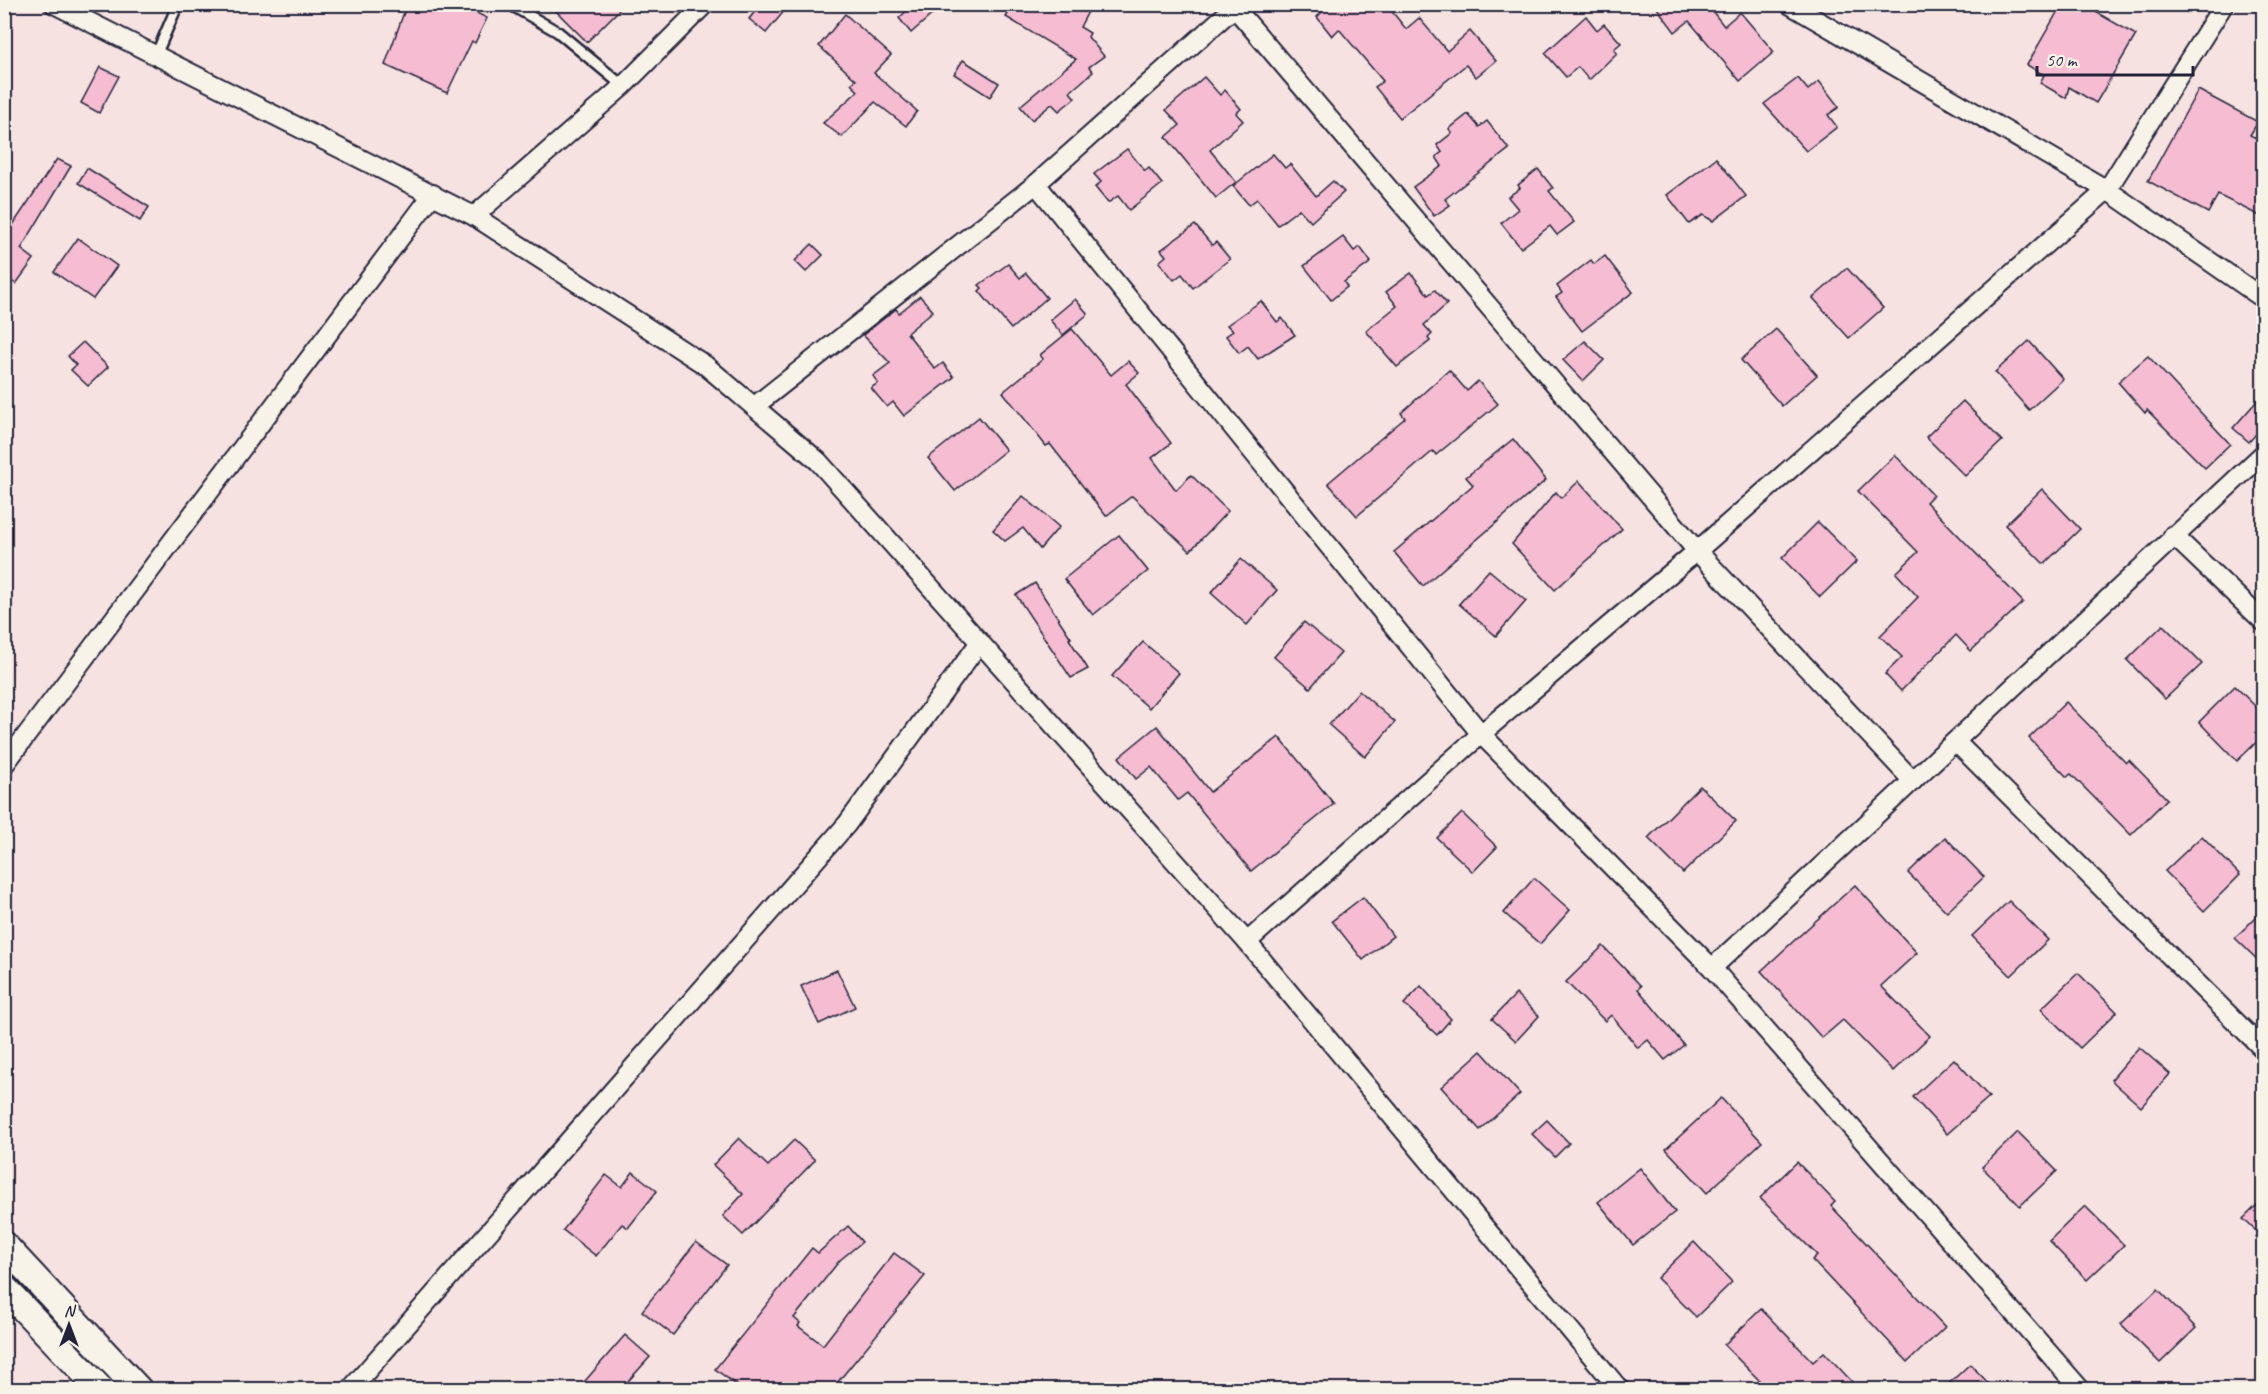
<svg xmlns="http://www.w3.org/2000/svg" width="2268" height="1394" viewBox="0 0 2268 1394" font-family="Caveat,sans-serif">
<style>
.building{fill:#f5bcd2;stroke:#22223b;stroke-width:1.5}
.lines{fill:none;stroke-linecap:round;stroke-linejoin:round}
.lane-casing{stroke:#22223b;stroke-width:14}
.street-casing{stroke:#22223b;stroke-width:22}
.secondary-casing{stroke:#22223b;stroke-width:30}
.lane{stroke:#f7f3e8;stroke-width:9}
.street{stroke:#f7f3e8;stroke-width:18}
.secondary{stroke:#f7f3e8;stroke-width:26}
</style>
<rect width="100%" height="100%" fill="#f6e2e1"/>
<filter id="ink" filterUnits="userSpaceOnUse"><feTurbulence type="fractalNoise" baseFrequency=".0167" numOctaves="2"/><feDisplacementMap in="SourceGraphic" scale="12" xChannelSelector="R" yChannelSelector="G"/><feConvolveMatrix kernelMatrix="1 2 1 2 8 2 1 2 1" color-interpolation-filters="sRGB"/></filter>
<g filter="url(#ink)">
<g class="building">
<path d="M407,4H458L487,18L475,43L472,41L447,93L385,65Z"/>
<path d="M549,4H625L587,42Z"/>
<path d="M761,4H790L766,33L749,19Z"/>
<path d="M914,4H944L911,33L899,18Z"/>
<path d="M1014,4H1092L1080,27L1090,33L1088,37L1104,56L1089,67L1093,72L1070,92L1075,98L1059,111L1052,104L1032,120L1020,106L1076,59L1006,17Z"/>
<path d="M1317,4H1386L1406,29L1419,18L1447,51L1470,31L1496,61L1476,77L1466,65L1400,118L1375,87L1383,81L1339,29L1332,36L1317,17L1323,11Z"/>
<path d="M1654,4H1712L1709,7L1724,26L1740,12L1774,52L1740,81L1689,21L1675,32Z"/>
<path d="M2062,4H2082L2136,35L2096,103L2069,87L2066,98L2040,83L2044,75L2027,65Z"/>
<path d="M845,14L891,55L874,73L917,111L906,126L875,102L842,137L823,123L858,91L851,84L856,80L819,46Z"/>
<path d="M1586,16L1597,30L1604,24L1621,43L1614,49L1617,53L1589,80L1578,67L1566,77L1545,53Z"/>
<path d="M963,60L999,83L990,97L954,74Z"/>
<path d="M100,67L119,76L99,113L81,103Z"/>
<path d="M1204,77L1220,95L1225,90L1241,109L1236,113L1243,121L1210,150L1236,182L1216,198L1166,137L1180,125L1166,110Z"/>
<path d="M1798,78L1808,90L1819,81L1839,107L1828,115L1837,127L1806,151L1764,104Z"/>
<path d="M2198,90L2258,122L2250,135L2264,142V218L2218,195L2208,213L2148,181Z"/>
<path d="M1468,114L1479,127L1487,121L1509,149L1445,199L1450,205L1434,216L1413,187L1442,166L1436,157L1442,152L1437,145L1452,133L1449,129Z"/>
<path d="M1127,149L1145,171L1149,168L1162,184L1129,210L1118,196L1108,203L1095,187L1101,182L1094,174Z"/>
<path d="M1273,154L1285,168L1290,164L1316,196L1333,181L1344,192L1311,222L1299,209L1278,225L1257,199L1249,205L1233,186Z"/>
<path d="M1716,158L1746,196L1713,221L1703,215L1689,224L1667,195Z"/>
<path d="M57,159L71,166L21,249L34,259L16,284L4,276V238Z"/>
<path d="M87,168L149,207L140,221L78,183Z"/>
<path d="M1538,169L1553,188L1549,191L1574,222L1557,235L1550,226L1521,248L1501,223L1518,209L1508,197L1520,188L1518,185Z"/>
<path d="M1195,225L1212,245L1216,242L1230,259L1193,288L1182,274L1174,280L1159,262L1166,256L1161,250Z"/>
<path d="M1343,237L1354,251L1360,247L1371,262L1344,282L1347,287L1331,300L1304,266Z"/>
<path d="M78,238L117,266L93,299L54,272Z"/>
<path d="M812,244L823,255L806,272L795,261Z"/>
<path d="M1605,256L1633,292L1582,331L1556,297L1562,293L1557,286L1591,260L1594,264Z"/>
<path d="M1008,264L1020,278L1026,273L1047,298L1011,329L979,291L982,288L979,285Z"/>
<path d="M1847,268L1883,308L1849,338L1813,298Z"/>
<path d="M1411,273L1428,295L1435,290L1447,304L1424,325L1432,334L1428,338L1430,341L1397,367L1366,331L1397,306L1386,292Z"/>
<path d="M920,296L933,311L907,333L935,369L943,363L954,377L904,416L893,402L887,407L871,388L878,383L873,376L890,363L863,335L896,309L899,313Z"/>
<path d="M1075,299L1088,314L1063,335L1050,320Z"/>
<path d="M1261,301L1277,322L1282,318L1295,335L1258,359L1248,346L1239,353L1226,336L1233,331L1227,325Z"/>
<path d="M1072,329L1111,375L1128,361L1139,373L1126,384L1171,443L1152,458L1176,490L1191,475L1228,511L1190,551L1132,496L1106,516L1050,444L1046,446L1003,392L1043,359L1040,355Z"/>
<path d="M1776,329L1817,375L1782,406L1741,360Z"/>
<path d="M1585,341L1604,360L1583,381L1563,360Z"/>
<path d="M2029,341L2063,379L2029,410L1995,372Z"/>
<path d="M83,342L108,367L88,386L71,370L76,365L68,356Z"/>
<path d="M2148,356L2230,444L2205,468L2147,410L2145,413L2118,382Z"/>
<path d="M1449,370L1467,391L1478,381L1498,404L1436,455L1433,451L1357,516L1328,483L1405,418L1401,413Z"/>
<path d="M2264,393V425L2249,442L2233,428Z"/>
<path d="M1963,401L2002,441L1965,476L1926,437Z"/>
<path d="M979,417L1006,450L955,491L928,458Z"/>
<path d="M1513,439L1546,480L1423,586L1394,552L1473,485L1466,477Z"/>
<path d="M1895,455L1933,495L1926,502L2023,602L1971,651L1956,635L1901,691L1885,674L1902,657L1880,636L1918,597L1896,573L1918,552L1858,491Z"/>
<path d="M1579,481L1622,529L1555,590L1512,544L1556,492L1561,498Z"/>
<path d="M2042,489L2080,529L2044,564L2005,525Z"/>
<path d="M1023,496L1059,527L1040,549L1023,528L1005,541L993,530Z"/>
<path d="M1818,522L1857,561L1820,597L1782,558Z"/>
<path d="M1119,535L1148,571L1093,615L1064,579Z"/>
<path d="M1241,559L1277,590L1247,625L1211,593Z"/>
<path d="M1489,570L1526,601L1496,636L1459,604Z"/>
<path d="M1035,583L1071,638L1069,639L1088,669L1071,678L1016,595Z"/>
<path d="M1304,622L1341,653L1310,688L1274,657Z"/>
<path d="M2163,625L2202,664L2165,699L2127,660Z"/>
<path d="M1143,642L1179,673L1149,708L1112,676Z"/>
<path d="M2235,686L2264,715V735L2237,761L2199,722Z"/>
<path d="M1359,691L1395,722L1365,757L1329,725Z"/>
<path d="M2066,702L2126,763L2129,760L2167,799L2131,835L2071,774L2067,777L2029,738Z"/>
<path d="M1157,726L1210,792L1279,737L1334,804L1251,871L1187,793L1178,800L1151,767L1136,779L1119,757Z"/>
<path d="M1700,786L1736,821L1683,873L1648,838Z"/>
<path d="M1462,813L1497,847L1473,872L1437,838Z"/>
<path d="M2202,836L2240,875L2204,911L2165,871Z"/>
<path d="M1945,837L1984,877L1947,912L1908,873Z"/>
<path d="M1534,878L1570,910L1540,944L1504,913Z"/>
<path d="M1855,885L1917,953L1881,986L1930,1036L1893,1071L1843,1020L1822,1038L1761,971Z"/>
<path d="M1363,897L1393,936L1363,960L1332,921Z"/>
<path d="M2009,901L2048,940L2011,976L1972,936Z"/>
<path d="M2264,909V966L2235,938Z"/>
<path d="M1603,946L1641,986L1638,989L1684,1045L1665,1060L1648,1040L1638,1048L1611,1015L1605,1021L1566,982Z"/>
<path d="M837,970L855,1007L819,1024L801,986Z"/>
<path d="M2078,973L2117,1012L2080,1048L2041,1009Z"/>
<path d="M1421,986L1451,1019L1437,1035L1404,1004Z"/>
<path d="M1516,994L1539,1016L1516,1041L1492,1019Z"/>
<path d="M2139,1047L2170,1074L2141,1107L2111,1080Z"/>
<path d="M1481,1051L1520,1094L1480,1130L1441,1087Z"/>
<path d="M1954,1059L1989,1097L1947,1134L1913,1097Z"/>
<path d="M1721,1098L1762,1142L1707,1193L1666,1149Z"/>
<path d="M1547,1120L1569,1143L1555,1157L1532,1134Z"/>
<path d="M2018,1132L2057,1171L2020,1206L1982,1167Z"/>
<path d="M739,1138L768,1166L794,1140L815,1160L743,1235L723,1216L743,1194L713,1165Z"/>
<path d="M1797,1162L1835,1202L1831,1206L1945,1327L1908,1362L1812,1260L1817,1255L1760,1198Z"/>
<path d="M1640,1168L1675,1212L1633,1245L1598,1202Z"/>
<path d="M633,1172L657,1191L628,1228L622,1224L596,1256L563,1230L606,1175L622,1187Z"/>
<path d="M2264,1198V1238L2243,1219Z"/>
<path d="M2085,1206L2124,1245L2087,1280L2049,1241Z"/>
<path d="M848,1226L862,1242L840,1260L794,1318L800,1323L798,1326L823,1345L894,1253L925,1276L832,1389H742L715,1369L812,1248L818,1253Z"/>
<path d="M696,1242L727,1265L673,1335L642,1311Z"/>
<path d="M1694,1242L1732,1282L1696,1317L1657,1278Z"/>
<path d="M2158,1289L2196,1328L2160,1363L2121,1324Z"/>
<path d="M1761,1309L1813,1362L1824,1352L1859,1389H1768L1724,1345Z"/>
<path d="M625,1335L650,1357L621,1389H578Z"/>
<path d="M1970,1364L1994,1389H1943Z"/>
</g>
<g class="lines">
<g class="lane-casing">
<g id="lane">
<path d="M509,4L558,32L623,86"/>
<path d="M156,55L178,4"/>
</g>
</g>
<g class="street-casing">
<g id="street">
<path d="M54,4L474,216L705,365L818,461L1247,942L1620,1390"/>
<path d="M1789,4L2107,190L2264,299"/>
<path d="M1235,8L1697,551L1913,781"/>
<path d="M1036,184L1481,734L1712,968L2081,1390"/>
<path d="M474,216L623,86L705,4"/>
<path d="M756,405L1036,184L1238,4"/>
<path d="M2173,535L2264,622"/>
<path d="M1956,742L2264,1050"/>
<path d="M4,765L433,194"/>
<path d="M1247,942L1481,734L1697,551L2107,190L2224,4"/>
<path d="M1712,968L2264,453"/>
<path d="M350,1390L847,824L980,642"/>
</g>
</g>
<g class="secondary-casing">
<g id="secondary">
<path d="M4,1245L139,1390"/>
<path d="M4,1288L101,1390"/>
</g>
</g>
<use href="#lane" class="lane"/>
<use href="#street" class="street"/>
<use href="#secondary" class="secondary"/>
</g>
</g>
<rect width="2268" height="1394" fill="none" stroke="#f7f3e8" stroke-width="24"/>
<rect x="12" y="12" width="2244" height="1370" fill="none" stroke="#22223b" stroke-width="2" filter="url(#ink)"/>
<g transform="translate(69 1325)" stroke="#f7f3e8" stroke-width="4.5" paint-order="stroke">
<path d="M0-4.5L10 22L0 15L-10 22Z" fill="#22223b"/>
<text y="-9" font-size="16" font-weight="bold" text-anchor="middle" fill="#22223b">N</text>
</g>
<path d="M2037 66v9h156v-9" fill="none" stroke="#22223b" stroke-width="3"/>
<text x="2046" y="66" font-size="18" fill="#22223b" stroke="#f7f3e8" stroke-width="4.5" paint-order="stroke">50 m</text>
</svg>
